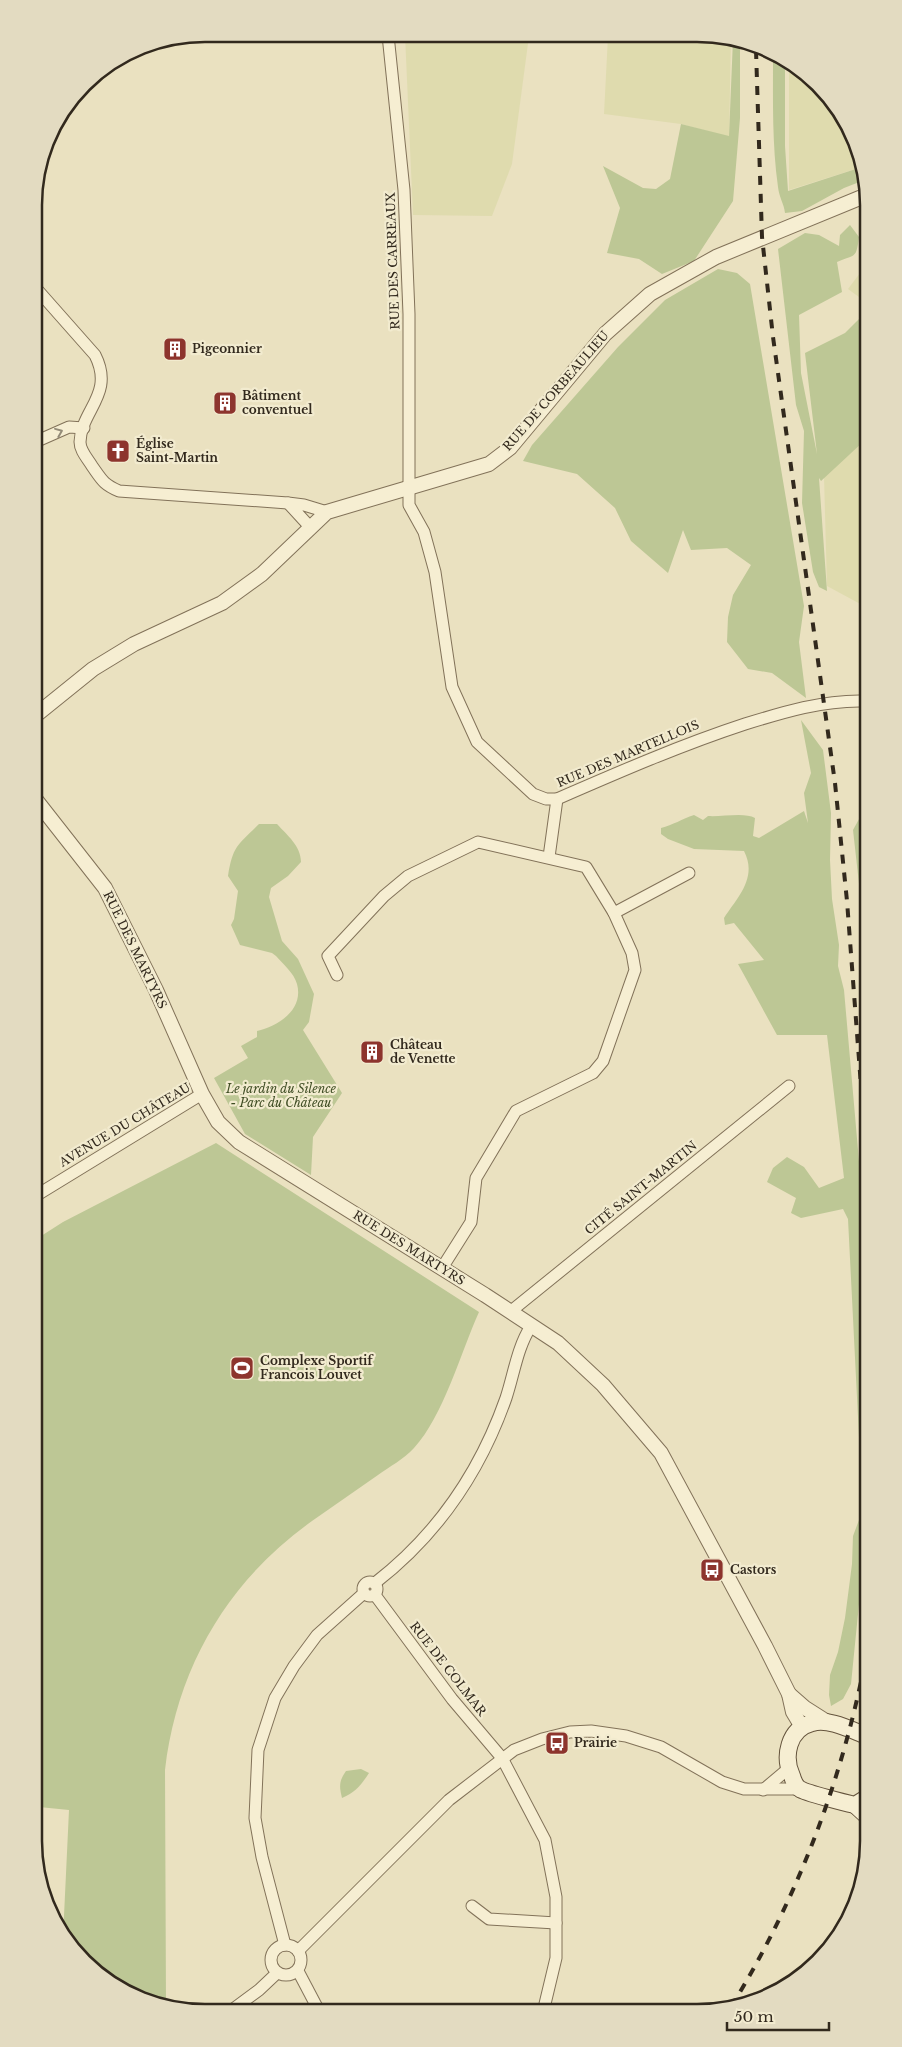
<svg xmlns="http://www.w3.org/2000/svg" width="902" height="2047" viewBox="0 0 902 2047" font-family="'Libre Baskerville',serif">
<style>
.farmland{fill:#dfdbae}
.green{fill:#bdc795}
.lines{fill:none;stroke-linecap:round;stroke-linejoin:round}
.minor-casing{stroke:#827259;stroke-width:13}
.tertiary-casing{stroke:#827259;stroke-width:16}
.secondary-casing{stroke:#64533c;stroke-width:18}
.minor{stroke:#f6eed2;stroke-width:11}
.tertiary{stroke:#f6eed2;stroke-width:14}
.secondary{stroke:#f6eed2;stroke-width:16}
.rail{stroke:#32291d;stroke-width:4;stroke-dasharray:9 9;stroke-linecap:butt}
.oneway{stroke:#948c78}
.labels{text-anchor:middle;stroke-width:4.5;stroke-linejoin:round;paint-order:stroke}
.street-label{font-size:12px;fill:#32291d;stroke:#f2ebcf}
.poi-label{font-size:12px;font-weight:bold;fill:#32291d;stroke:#f2ebcf;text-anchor:start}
.park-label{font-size:12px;font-style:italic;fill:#404e25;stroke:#f2ebcf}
.rim{fill:none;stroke:#32291d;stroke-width:2.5}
</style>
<rect width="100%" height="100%" fill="#eae1c0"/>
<g class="farmland">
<path d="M405,35L529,36L512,164L492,216L413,215Z"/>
<path d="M608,36L731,38L729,137L681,124L604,114Z"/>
<path d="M789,66L810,77L845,120L862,161V167L789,190Z"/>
<path d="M863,269V300L848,289Z"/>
<path d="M863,442L864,606L827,586L824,477Z"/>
</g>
<g class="green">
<path d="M733,39L740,42V118L733,201L694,261L662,274L639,259L607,253L620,208L603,166L643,188L656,189L670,179L681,124L729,136Z"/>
<path d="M773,58L785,65V146L788,191L862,167V181L844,188L802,211L785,213C784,204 779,197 778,187C772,145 773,101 773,58Z"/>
<path d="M850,225L859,237C856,259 856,254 837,262L842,292L799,315L801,373L817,454L805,353L845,333L863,315V442L821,481L819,478L827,591L819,587L813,572L802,503L804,431L796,405L778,249L805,233L819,235L839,246L840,235Z"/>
<path d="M718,269L737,273L750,284L804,606L799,642L806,698L772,673L748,669L727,642L728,617L733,595L751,565L727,548L691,550L683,530L668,573L631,541L615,508L577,474L523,461L532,445L618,347L665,300Z"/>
<path d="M801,720L823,750L831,813L830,860L832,899L839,945L838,966L844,990L863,1207L864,1272L861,1303L866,1327L867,1462L860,1457L848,1219L843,1209L801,1218L791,1213L796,1198L767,1182L773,1168L787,1157L804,1167L819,1188L844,1178L827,1035H777L738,964L764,960L734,923L725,925L724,918C737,898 758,878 744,851L694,849L668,839L661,834V828C673,825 682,819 694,815L703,820L708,816C722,817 745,812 755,818L753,836L759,838L804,811L808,823L804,793L811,773Z"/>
<path d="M864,810L865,937L853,830Z"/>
<path d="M259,824H277C287,835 301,846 301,862L288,876L271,888L269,897L282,941L298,959L314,994L309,1022L303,1030L342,1093L313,1137L311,1175L245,1134L214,1078L248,1058L241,1046L257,1037V1031C278,1026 304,1010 297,984C294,973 283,964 276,956L272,953L240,945L231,925L234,919L238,891L228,876C233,845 238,845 259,824Z"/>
<path d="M216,1143L479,1312C461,1352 443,1417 414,1448C404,1459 389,1467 378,1475C356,1490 334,1506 312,1521C228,1581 177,1667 165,1770L166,2007L92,1970L63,1937L69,1810L39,1807L38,1238L63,1222Z"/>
<path d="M859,1520L867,1532V1562L861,1584L851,1684L843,1699L831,1706L829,1695L830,1675L838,1652L845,1618L852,1564L853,1536Z"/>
<path d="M361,1769L369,1773C361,1785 356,1792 342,1798C339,1786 339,1781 346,1771Z"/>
</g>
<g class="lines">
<g class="minor-casing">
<g id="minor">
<path d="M388,35L404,190L409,314V505L424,532L435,572L452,687L477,742L533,794L546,799H557C619,772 681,745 745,724C784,712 823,700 864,701"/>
<path d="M34,286L95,355C115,394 81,410 80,442C80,451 88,459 92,466C102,480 103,484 119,491L288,503"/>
<path d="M35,442L69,427L84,428"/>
<path d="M311,528L288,503L304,505L327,512"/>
<path d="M549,857L557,799"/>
<path d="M614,913L689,873"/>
<path d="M337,975L328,956L384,896L408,876L478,842L586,867L614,913L632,953L635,970L603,1061L593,1073L516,1111L476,1178L471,1222L442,1268"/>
<path d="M37,1195L202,1094"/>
<path d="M510,1312L789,1086"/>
<circle cx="370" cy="1589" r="7"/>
<path d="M375,1583C437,1535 480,1472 506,1398C514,1374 517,1348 531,1326"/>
<path d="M375,1595L452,1699L502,1758L545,1840L556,1897V1958L544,2008"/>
<path d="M763,1790L788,1769"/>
<path d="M472,1906L489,1919L556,1923"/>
<circle cx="286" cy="1960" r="15"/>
<path d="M285,1945L262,1857L255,1818L258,1750L275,1698L294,1666L317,1635L364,1593"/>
<path d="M298,1951L449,1800L514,1750L542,1739L570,1732L591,1731L626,1736L661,1747L722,1782L744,1789H800"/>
<path d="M298,1971L318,2009"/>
<path d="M232,2010L259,1990L277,1973"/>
</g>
</g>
<g class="tertiary-casing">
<g id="tertiary">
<path d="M36,715L93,669L134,644L222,603L262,574L327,512L489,464L510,448L605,334L650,294L716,257L862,197"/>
<path d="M36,800L105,888L156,990L202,1094L218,1122L239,1142L485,1295L558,1343L603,1385L661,1453L765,1646L789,1694L793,1712L802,1727"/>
<path d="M789,1694L805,1708L827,1722"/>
</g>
</g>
<g class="secondary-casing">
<g id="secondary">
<path d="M867,1736C851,1730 829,1718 812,1723C788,1729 783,1757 792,1776C793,1780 796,1787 800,1789C806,1793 846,1803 855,1805L868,1797"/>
<path d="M855,1805L868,1817"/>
</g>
</g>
<use href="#minor" class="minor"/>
<use href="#tertiary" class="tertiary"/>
<use href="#secondary" class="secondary"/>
<g class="rail">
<path d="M756,50L762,237L773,337L835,783L847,901L866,1152"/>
<path d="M731,2007C798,1898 843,1779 867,1652"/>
</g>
</g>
<defs><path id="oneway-chevron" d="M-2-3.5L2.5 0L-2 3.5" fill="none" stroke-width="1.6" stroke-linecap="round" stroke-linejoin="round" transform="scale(1.25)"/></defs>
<use class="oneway" href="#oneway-chevron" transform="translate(59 432) rotate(-22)"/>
<defs>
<g id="building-square" transform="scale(1.25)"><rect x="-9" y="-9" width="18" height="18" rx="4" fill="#8d342d" stroke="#f2ebcf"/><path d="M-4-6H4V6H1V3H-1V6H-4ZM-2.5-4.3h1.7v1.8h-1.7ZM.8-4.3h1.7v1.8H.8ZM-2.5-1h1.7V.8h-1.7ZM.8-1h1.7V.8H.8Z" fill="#fff"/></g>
<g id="church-square" transform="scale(1.25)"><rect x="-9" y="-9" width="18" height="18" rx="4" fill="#8d342d" stroke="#f2ebcf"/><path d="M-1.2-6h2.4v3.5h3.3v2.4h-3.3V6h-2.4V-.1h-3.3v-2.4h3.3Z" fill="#fff"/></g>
<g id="stadium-square" transform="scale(1.25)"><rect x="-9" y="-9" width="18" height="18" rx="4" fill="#8d342d" stroke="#f2ebcf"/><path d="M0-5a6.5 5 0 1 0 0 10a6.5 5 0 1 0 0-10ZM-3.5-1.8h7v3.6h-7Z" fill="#fff"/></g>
<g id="bus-square" transform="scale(1.25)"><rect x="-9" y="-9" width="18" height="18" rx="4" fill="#8d342d" stroke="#f2ebcf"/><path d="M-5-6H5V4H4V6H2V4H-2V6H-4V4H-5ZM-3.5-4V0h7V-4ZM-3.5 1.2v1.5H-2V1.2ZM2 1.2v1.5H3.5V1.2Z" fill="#fff"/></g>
</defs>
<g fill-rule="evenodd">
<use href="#building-square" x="175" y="349"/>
<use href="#building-square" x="225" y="403"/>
<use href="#church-square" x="118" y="451"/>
<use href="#building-square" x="372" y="1052"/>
<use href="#stadium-square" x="242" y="1368"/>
<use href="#bus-square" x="712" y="1570"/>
<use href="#bus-square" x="557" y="1743"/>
</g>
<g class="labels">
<g class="street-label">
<text transform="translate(393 261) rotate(-92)" y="4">RUE DES CARREAUX</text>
<text transform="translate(556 391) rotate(-49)" y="4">RUE DE CORBEAULIEU</text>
<text transform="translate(628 754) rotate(-23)" y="4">RUE DES MARTELLOIS</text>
<text transform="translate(135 950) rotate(64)" y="4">RUE DES MARTYRS</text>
<text transform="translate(125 1125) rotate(-31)" y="4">AVENUE DU CHÂTEAU</text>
<text transform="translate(641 1188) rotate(-39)" y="4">CITÉ SAINT-MARTIN</text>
<text transform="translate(409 1248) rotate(32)" y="4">RUE DES MARTYRS</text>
<text transform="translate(448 1669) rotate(52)" y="4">RUE DE COLMAR</text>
</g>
<g class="poi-label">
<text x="192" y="353">Pigeonnier</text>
<text x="242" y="400">Bâtiment<tspan x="242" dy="14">conventuel</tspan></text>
<text x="136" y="448">Église<tspan x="136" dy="14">Saint-Martin</tspan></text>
<text x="390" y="1049">Château<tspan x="390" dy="14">de Venette</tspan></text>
<text x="260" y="1365">Complexe Sportif<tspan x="260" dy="14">Francois Louvet</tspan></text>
<text x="730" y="1574">Castors</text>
<text x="574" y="1747">Prairie</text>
</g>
<g class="park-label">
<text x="281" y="1093">Le jardin du Silence<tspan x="281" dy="14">- Parc du Château</tspan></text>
</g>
</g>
<path d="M0 0H902V2047H0ZM205 42H697A163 163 0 0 1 860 205V1841A163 163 0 0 1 697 2004H205A163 163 0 0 1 42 1841V205A163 163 0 0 1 205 42Z" fill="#e3dbc1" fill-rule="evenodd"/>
<path class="rim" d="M205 42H697A163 163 0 0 1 860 205V1841A163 163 0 0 1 697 2004H205A163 163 0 0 1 42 1841V205A163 163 0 0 1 205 42Z"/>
<path d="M727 2022v8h102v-8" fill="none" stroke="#32291d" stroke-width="2.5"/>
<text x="734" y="2022" font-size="15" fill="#32291d" stroke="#f2ebcf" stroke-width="4" paint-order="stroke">50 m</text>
</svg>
